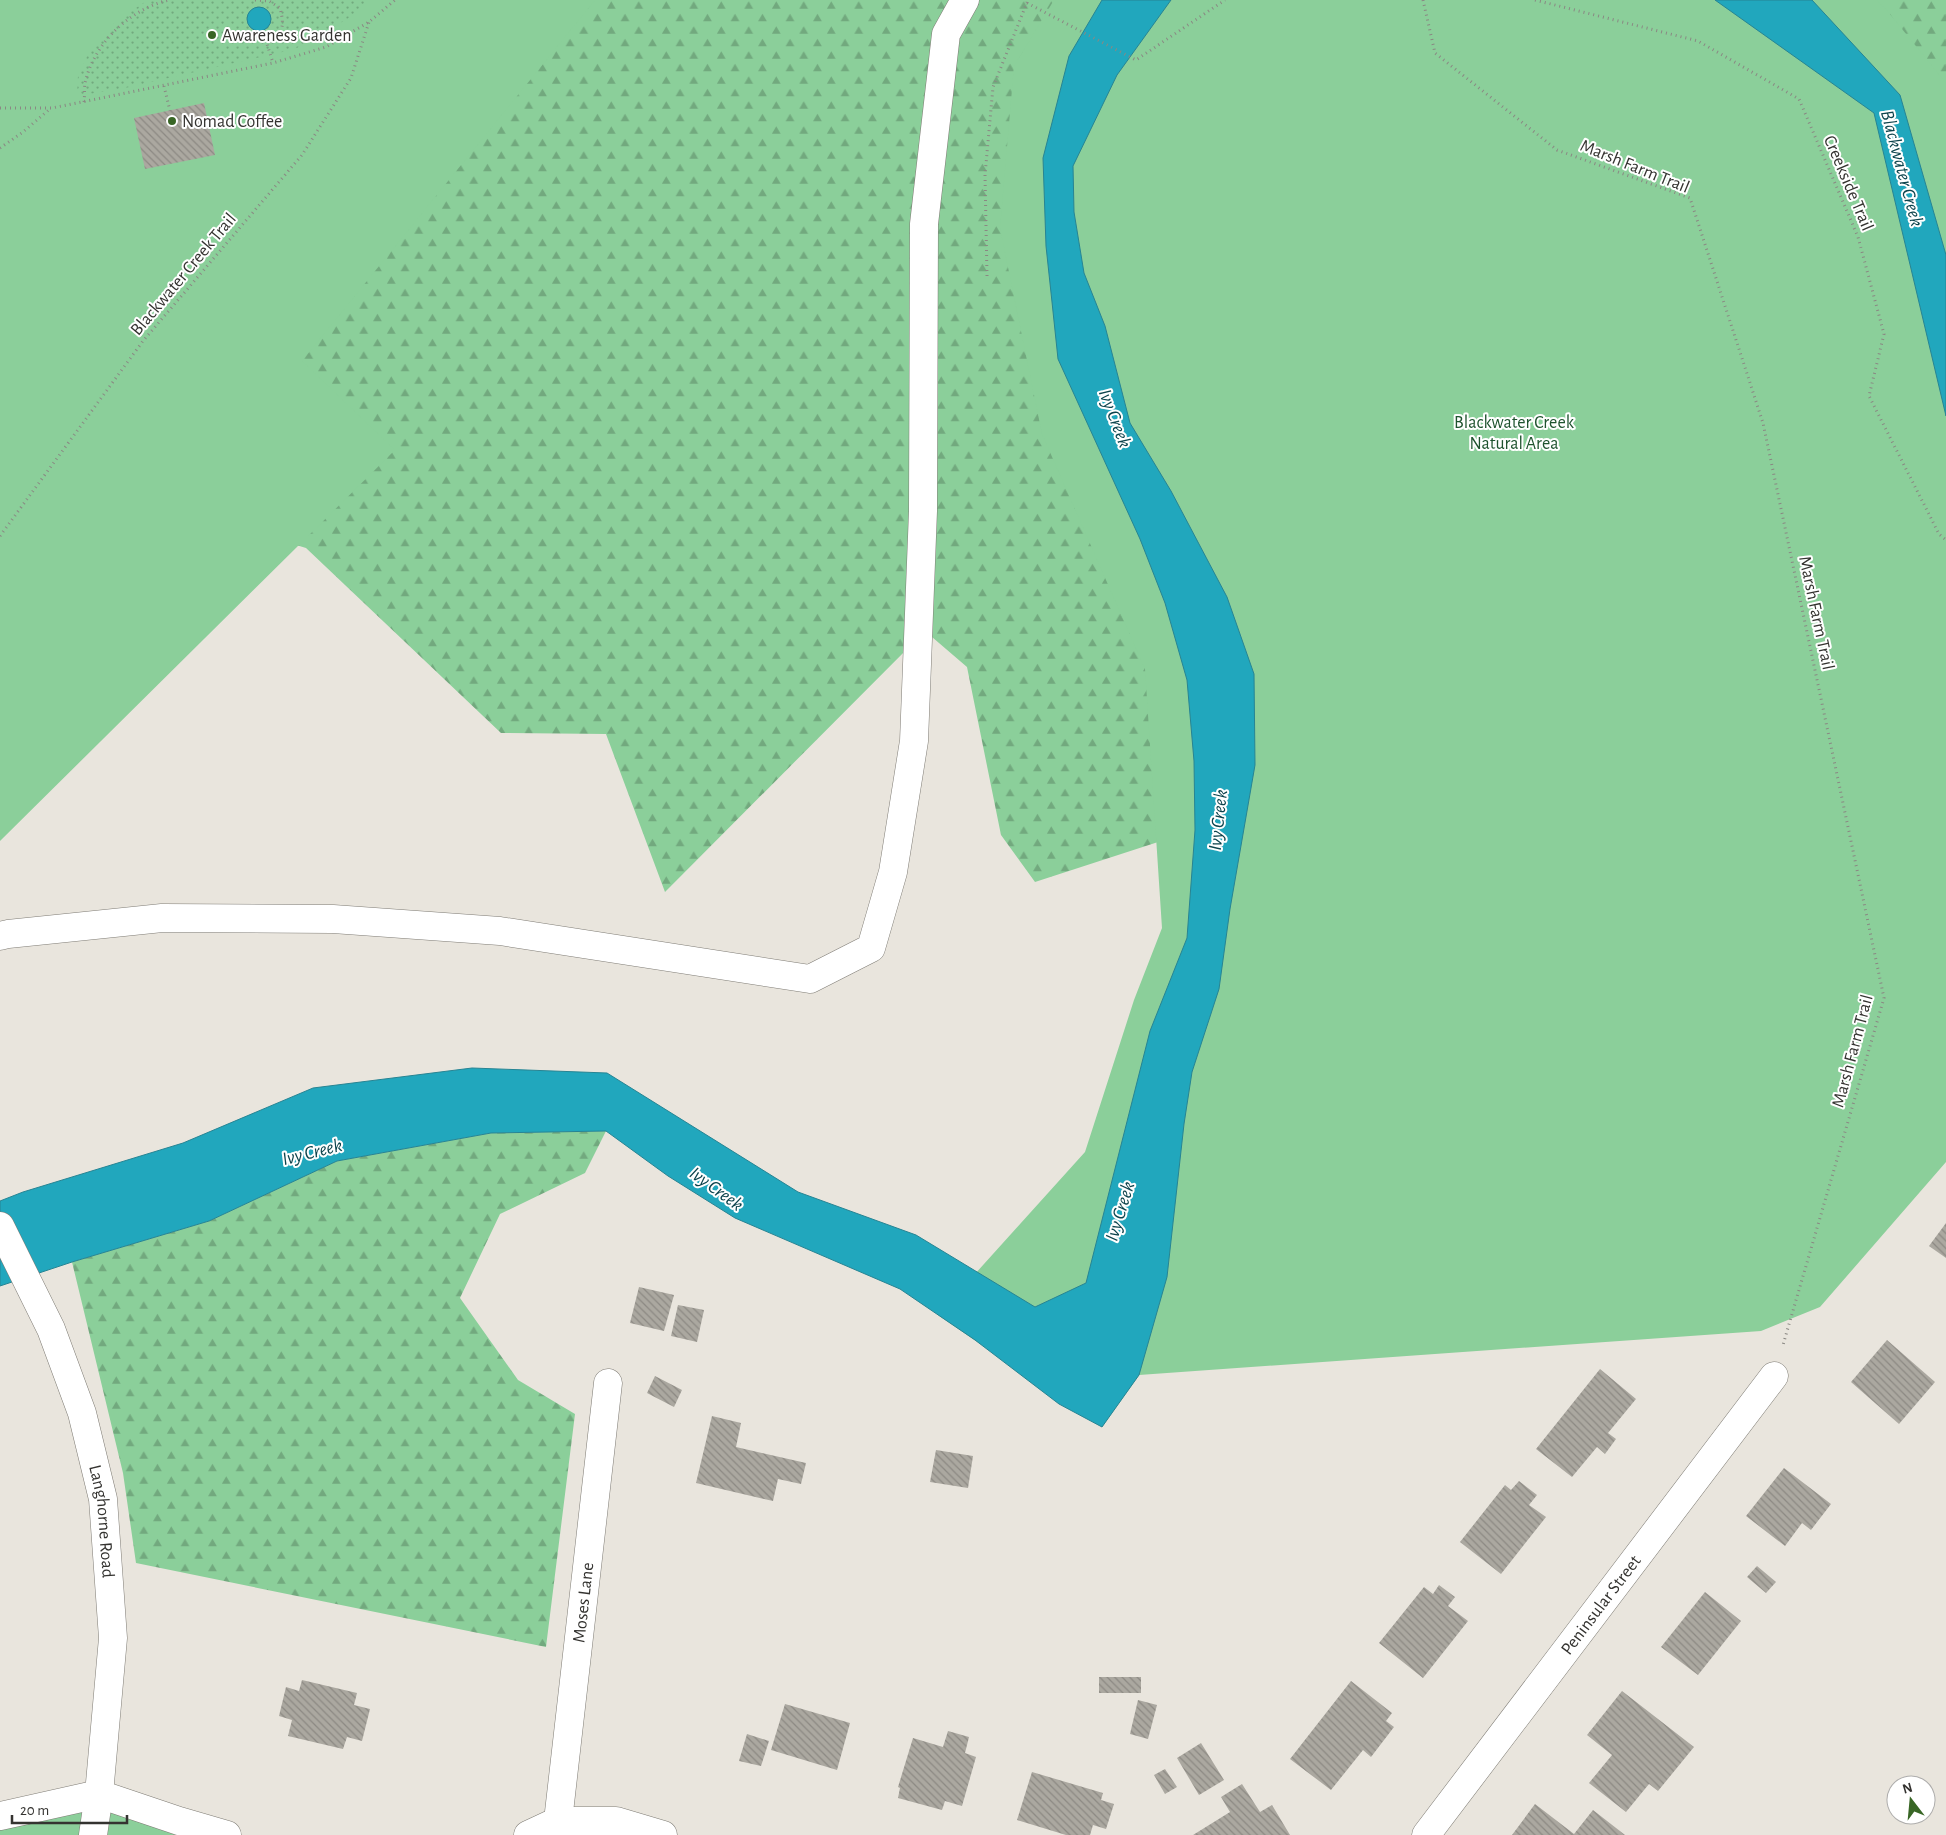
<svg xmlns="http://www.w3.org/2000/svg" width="1946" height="1835" viewBox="0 0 1946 1835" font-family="'Alegreya Sans',sans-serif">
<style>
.forest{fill:url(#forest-firs)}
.park{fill:#8bcf9a}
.garden{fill:url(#garden-dots)}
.water{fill:#21a7bd;stroke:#278493}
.building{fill:url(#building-back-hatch)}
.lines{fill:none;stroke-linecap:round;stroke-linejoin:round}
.minor-casing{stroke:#7f7c75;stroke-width:29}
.major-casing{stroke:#7f7c75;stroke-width:29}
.path{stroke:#8a8883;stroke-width:3;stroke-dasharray:1 4;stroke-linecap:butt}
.minor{stroke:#fff;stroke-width:28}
.major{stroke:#fff;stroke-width:28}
.poi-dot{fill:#386625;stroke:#fff;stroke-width:2}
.labels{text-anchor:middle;stroke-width:4;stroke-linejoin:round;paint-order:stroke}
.poi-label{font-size:18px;fill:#343330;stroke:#fff;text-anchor:start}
.street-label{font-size:18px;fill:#343330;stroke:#fff}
.park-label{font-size:18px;fill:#1e532e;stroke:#fff}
.water-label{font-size:19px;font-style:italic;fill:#0d444d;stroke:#fff}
</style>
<defs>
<pattern id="forest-firs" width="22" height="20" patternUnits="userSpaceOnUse" patternTransform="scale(1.25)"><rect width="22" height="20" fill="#8bcf9a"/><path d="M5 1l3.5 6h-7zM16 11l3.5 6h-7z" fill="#72a97e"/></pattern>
<pattern id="garden-dots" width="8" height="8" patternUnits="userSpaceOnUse" patternTransform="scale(1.25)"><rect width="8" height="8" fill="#8bcf9a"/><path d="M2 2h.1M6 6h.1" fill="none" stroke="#72a97e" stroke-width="1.8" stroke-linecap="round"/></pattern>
<pattern id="building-back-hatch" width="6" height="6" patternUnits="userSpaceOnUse" patternTransform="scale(1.25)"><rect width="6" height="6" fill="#aba8a0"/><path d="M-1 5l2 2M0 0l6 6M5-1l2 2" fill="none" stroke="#8c8983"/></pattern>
</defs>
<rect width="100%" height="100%" fill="#e9e5dd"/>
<g class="forest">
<path d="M396,0H1102L1195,830L1035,882L1001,835L967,667L925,631L665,892L606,734L501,733L306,548L200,516Z"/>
<path d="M1812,0H1946V255Z"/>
<path d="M606,1131L585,1173L500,1214L460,1298L518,1380L575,1414L546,1647L136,1563L123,1473L72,1262L209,1221L337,1161L491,1133Z"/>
</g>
<g class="park">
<path d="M0,0H595L302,361L395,450L0,841Z"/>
<path d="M1054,0H1877L1889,13L1946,83V1162L1820,1307L1761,1331L1139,1375L1102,1427L938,1315L1085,1152L1134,1000L1162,928L1145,669L1042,434L1000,228L1014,66Z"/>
<path d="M99,1794L227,1835H0V1816Z"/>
</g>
<path class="garden" d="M148,0H371L347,19L295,49L125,88L77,96L78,76L89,52L116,21Z"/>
<g class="water">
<path d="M1102,0H1171L1117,75L1073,166L1074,212L1084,273L1105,326L1130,423L1171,491L1227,597L1254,674L1255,765L1230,909L1219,989L1192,1072L1184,1124L1167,1277L1139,1375L1102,1427L1059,1404L975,1340L900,1289L735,1218L668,1176L606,1131L491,1133L337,1161L209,1221L72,1262L0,1286V1201L23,1192L183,1143L313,1088L472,1068L607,1073L798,1192L916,1235L1035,1307L1086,1283L1150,1031L1187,938L1195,830L1194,761L1187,680L1165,603L1140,539L1058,359L1052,302L1046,246L1043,158L1069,56Z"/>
<path d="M1715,0H1812L1900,95L1946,255V416L1874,113Z"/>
<circle cx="259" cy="19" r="12"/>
</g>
<g class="building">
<path d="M204,103L215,155L145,169L134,118Z"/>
<path d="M1946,1223V1258L1929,1246Z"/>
<path d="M639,1287L674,1295L664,1331L630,1323Z"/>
<path d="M678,1305L704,1310L697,1342L671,1336Z"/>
<path d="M1887,1340L1935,1382L1899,1424L1851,1382Z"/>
<path d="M1600,1369L1636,1399L1608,1433L1616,1439L1605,1454L1597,1447L1572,1477L1536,1449Z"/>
<path d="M655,1376L682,1390L674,1407L647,1393Z"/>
<path d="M712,1416L741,1423L736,1447L806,1463L801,1484L778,1479L773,1501L696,1483Z"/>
<path d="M936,1450L973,1456L968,1488L930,1482Z"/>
<path d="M1784,1468L1831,1504L1811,1530L1802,1523L1785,1546L1746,1516Z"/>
<path d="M1519,1481L1537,1495L1529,1505L1546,1517L1501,1574L1460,1542L1505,1485L1511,1490Z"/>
<path d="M1757,1566L1776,1582L1766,1593L1747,1577Z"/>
<path d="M1439,1585L1455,1597L1448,1606L1468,1621L1423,1678L1379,1643L1424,1587L1433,1594Z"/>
<path d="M1705,1592L1741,1621L1698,1675L1661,1647Z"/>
<rect x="1099" y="1677" width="42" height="16"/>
<path d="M302,1680L357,1693L354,1705L370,1709L362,1741L347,1737L343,1749L288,1736L292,1720L279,1716L286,1687L299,1691Z"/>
<path d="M1351,1681L1392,1713L1386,1721L1394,1727L1371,1757L1363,1750L1331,1790L1290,1759Z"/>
<path d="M1622,1691L1694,1747L1658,1791L1649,1784L1626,1812L1589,1783L1612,1755L1587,1735Z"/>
<path d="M1138,1700L1157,1705L1148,1739L1130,1734Z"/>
<path d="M785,1704L850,1723L837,1770L771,1750Z"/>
<path d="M948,1731L969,1737L965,1753L976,1757L962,1806L945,1801L942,1810L898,1798L900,1788L898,1787L913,1738L943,1747Z"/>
<path d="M747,1734L769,1741L761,1766L739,1761Z"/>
<path d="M1201,1743L1224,1780L1199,1795L1177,1758Z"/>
<path d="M1165,1769L1177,1787L1165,1794L1154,1775Z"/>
<path d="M1032,1772L1103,1793L1101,1800L1114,1804L1106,1829L1093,1825L1090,1835H1066L1017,1820Z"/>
<path d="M1242,1784L1260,1812L1272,1805L1290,1835H1193L1230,1812L1221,1797Z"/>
<path d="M1535,1804L1574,1834L1593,1810L1625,1835H1512Z"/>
</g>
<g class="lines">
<g class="minor-casing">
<g id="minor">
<path d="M0,936L8,934L162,918L333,919L500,931L810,979L871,948L893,872L914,741L923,511L924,224L946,34L965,0"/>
<path d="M0,1816L99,1794L179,1821L227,1835"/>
<path id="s1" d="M558,1821L608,1383"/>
<path d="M528,1835L558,1821H616L663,1835"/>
<path id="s2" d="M1426,1835L1774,1376"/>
</g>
</g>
<g class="major-casing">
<g id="major">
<path id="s3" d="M0,1226L51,1329L82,1413L103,1499L113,1638L99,1794L93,1835"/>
</g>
</g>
<g class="path">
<path d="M255,0L269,1L280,8C285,28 283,31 267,44L273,63"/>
<path d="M1423,0L1435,53L1557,150L1690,198L1763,423L1884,998L1783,1345"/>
<path d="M1535,0L1698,41L1799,99L1858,237L1884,334L1869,396L1939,534L1946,540"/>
<path d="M1027,3L1136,60L1225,0"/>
<path d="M164,86L170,111"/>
<path d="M84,102C85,96 84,89 85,83C94,43 130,9 169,0"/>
<path d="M0,108H52L273,63L326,47L369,22L395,0"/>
<path d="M0,148L23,132L51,108"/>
<path d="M987,276L985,175L993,87L1028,0"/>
<path d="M0,536L143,341L302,155L351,78L369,22"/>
</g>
<use href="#minor" class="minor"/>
<use href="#major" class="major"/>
</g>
<g class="poi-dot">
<circle cx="212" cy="35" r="5"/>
<circle cx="172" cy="121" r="5"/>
</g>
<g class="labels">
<g class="poi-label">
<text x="222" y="41">Awareness Garden</text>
<text x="182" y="127">Nomad Coffee</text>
</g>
<g class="street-label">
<text transform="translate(1635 166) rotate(22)" y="6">Marsh Farm Trail</text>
<text transform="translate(1849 183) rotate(67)" y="6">Creekside Trail</text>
<text transform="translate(183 274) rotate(-50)" y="6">Blackwater Creek Trail</text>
<text transform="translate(1817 613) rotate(78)" y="6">Marsh Farm Trail</text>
<text transform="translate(1852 1051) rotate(-75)" y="6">Marsh Farm Trail</text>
<text dy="6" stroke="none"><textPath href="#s3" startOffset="315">Langhorne Road</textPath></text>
<text dy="6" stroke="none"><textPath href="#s1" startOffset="220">Moses Lane</textPath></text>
<text dy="6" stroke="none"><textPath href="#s2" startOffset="289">Peninsular Street</textPath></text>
</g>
<g class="park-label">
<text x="1514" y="428">Blackwater Creek<tspan x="1514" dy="21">Natural Area</tspan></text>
</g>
<g class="water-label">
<text transform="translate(1903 168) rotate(75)" y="7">Blackwater Creek</text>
<text transform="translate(1116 418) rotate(69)" y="7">Ivy Creek</text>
<text transform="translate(1217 820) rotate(-84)" y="7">Ivy Creek</text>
<text transform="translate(312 1151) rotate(-14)" y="7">Ivy Creek</text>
<text transform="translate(717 1188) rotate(36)" y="7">Ivy Creek</text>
<text transform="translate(1119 1211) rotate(-73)" y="7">Ivy Creek</text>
</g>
</g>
<g transform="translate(1911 1800) rotate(344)"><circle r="24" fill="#ffffff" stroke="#aeadac"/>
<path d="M0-4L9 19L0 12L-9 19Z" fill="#386625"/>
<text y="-8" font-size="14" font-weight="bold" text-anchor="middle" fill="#343330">N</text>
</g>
<path d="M12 1815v8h115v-8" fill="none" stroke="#343330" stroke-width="2.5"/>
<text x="20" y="1815" font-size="15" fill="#343330" stroke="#ffffff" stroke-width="4" paint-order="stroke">20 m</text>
</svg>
